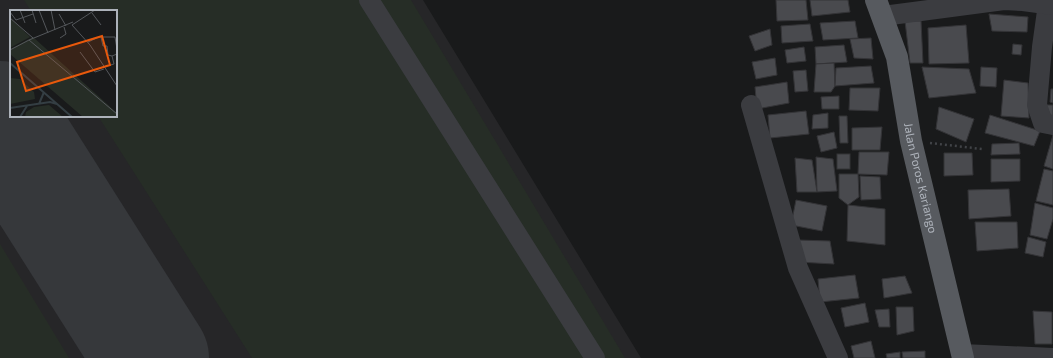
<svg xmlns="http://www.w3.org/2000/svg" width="1053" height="358" viewBox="0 0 1053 358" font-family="'Exo 2',sans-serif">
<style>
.built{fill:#262628;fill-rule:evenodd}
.green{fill:#262d26}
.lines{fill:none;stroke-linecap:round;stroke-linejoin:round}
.taxiway{stroke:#36383b;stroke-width:46}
.runway{stroke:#36383b;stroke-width:114}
.building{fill:#494a4e;stroke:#343437}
.path{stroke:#414347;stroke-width:2.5;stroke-dasharray:2 3;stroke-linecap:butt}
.minor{stroke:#3b3c40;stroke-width:20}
.major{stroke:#575a5f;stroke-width:22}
.labels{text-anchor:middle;stroke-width:3;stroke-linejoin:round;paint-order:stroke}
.street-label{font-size:12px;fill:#adb2ba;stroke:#141516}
.inset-river{fill:none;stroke:#343e43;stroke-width:2}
.inset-road{fill:none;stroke:#54575b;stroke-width:1}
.view{fill:#e8590c;fill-opacity:0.15;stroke:#e8590c;stroke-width:2}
.inset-edge{fill:none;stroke:#adb2ba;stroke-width:2}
</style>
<rect width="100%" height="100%" fill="#191a1b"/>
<path class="built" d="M0,0H423L641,358H0ZM11,11H116V116H11Z"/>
<g class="green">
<path d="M24,0H411L625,358H252L98,116H116V11H31Z"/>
<path d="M0,244L69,358H0Z"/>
</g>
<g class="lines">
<path class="taxiway" d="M0,124L8,130"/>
<path class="runway" d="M0,118L152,358"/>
</g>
<g class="building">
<path d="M776,0H806L808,20L777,21Z"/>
<path d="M810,0H848L850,12L812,16Z"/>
<path d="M989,14L1028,17L1027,32L992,31Z"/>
<path d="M855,21L858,38L823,40L820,23Z"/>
<path d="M905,21H921L923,63H910Z"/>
<path d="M810,24L813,41L782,43L781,26Z"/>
<path d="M966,25L969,63L929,64L928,28Z"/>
<path d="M770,29L772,45L755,51L749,36Z"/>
<path d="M871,38L873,59L854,58L850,39Z"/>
<path d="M1013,44L1022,45L1021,55L1012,54Z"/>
<path d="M844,45L847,62L816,64L815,47Z"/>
<path d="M804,47L806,61L787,63L785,50Z"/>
<path d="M775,58L777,75L756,79L752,62Z"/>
<path d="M834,63L835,86L831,92H814L816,64Z"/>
<path d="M871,66L874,83L835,86L836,68Z"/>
<path d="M922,67L969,69L976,93L929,98Z"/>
<path d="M981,67L997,68L996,87L980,86Z"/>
<path d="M806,70L808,91L795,92L793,71Z"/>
<path d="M1004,80L1028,83L1029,118L1001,116Z"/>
<path d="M787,82L789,103L757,109L755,87Z"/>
<path d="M850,88H880L878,111L849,110Z"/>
<path d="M1051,89H1053V103L1050,102Z"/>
<path d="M839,96V109H822L821,97Z"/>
<path d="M1046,105H1053V121Z"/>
<path d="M939,107L974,119L966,142L936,129Z"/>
<path d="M806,111L809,134L770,138L768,115Z"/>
<path d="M828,113V128L812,129L813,115Z"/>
<path d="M990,115L1040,131L1034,146L985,133Z"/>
<path d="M839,116H847L848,143H840Z"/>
<path d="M882,127L880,150H852V128Z"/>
<path d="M834,132L837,148L821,152L817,136Z"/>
<path d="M1053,135V169L1044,166Z"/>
<path d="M1019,143L1020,154L991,155L992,144Z"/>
<path d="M859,152H889L887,175L858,174Z"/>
<path d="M944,153H972L973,175L944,176Z"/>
<rect x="837" y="154" width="13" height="15"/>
<path d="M816,157L833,159L837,191L817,192Z"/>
<path d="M795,158L812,160L817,192H797Z"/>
<path d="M991,159H1020V181L991,182Z"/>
<path d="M1044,169L1053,171V205L1036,201Z"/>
<path d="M839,174H858L859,197L848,205L839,198Z"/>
<path d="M860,176L880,177L881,199L861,200Z"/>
<path d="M1009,189L1011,216L969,219L968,190Z"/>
<path d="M796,200L827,206L822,231L791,225Z"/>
<path d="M1035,203L1053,208V219L1047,239L1030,235Z"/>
<path d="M848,205L885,209V245L847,241Z"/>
<path d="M975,222H1017L1018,248L977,251Z"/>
<path d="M1028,237L1046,242L1043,257L1025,253Z"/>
<path d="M798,240L830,241L834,264L798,262Z"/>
<path d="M855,275L859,298L820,302L818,279Z"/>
<path d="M905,276L912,293L884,298L882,279Z"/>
<path d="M865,303L869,322L845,327L841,308Z"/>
<path d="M896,307H913L914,331L897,335Z"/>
<path d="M889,309L890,327H879L875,310Z"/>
<path d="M1033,311L1052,312V344H1035Z"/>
<path d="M871,341L875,358H854L851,346Z"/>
<path d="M925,351V358H903L902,352Z"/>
<path d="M900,352V358H887L886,354Z"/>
</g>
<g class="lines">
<path class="path" d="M930,143L982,149"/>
<g class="minor">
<path d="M369,0L595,358"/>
<path d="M1048,4L1042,47L1037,105L1043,123L1053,125"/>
<path d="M883,16L1004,0L1023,1L1053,5"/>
<path d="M751,105L798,268L838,358"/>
<path d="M962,354L1053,358"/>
</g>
<path class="major" id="s1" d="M876,0L897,57L911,141L963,358"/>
</g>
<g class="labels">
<g class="street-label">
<text dy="4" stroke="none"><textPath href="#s1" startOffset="184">Jalan Poros Kariango</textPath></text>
</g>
</g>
<g transform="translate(10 10)">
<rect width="107" height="107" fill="#191a1b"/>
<path d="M0,7L20,27L0,38ZM23,27L107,103V107H73L0,44V39ZM0,68L10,69L24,82L25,89L0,94ZM39,95L53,107H15L16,102L24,97Z" fill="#262d26"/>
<path class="inset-river" d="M0,53L62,107M29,94L34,82M0,98L40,92L47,94M10,107L17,96"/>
<path class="inset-road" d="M10,0L15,13M22,0L26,13M29,0L38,23M41,0L45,20M85,0L62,15L80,35L107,76M0,2L6,10L23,4M82,3L91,15M49,4L56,16M0,8L23,28M91,27L93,36H97L98,45L102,46M50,28L56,24L54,17M19,30L63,12M78,32L89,27H105L107,39M0,40L19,30L107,104M70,42L85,62L94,59M93,57L104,54L102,46L107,44"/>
<path class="view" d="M92,26L100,55L16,81L7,52Z"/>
<rect width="107" height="107" class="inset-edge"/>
</g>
</svg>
